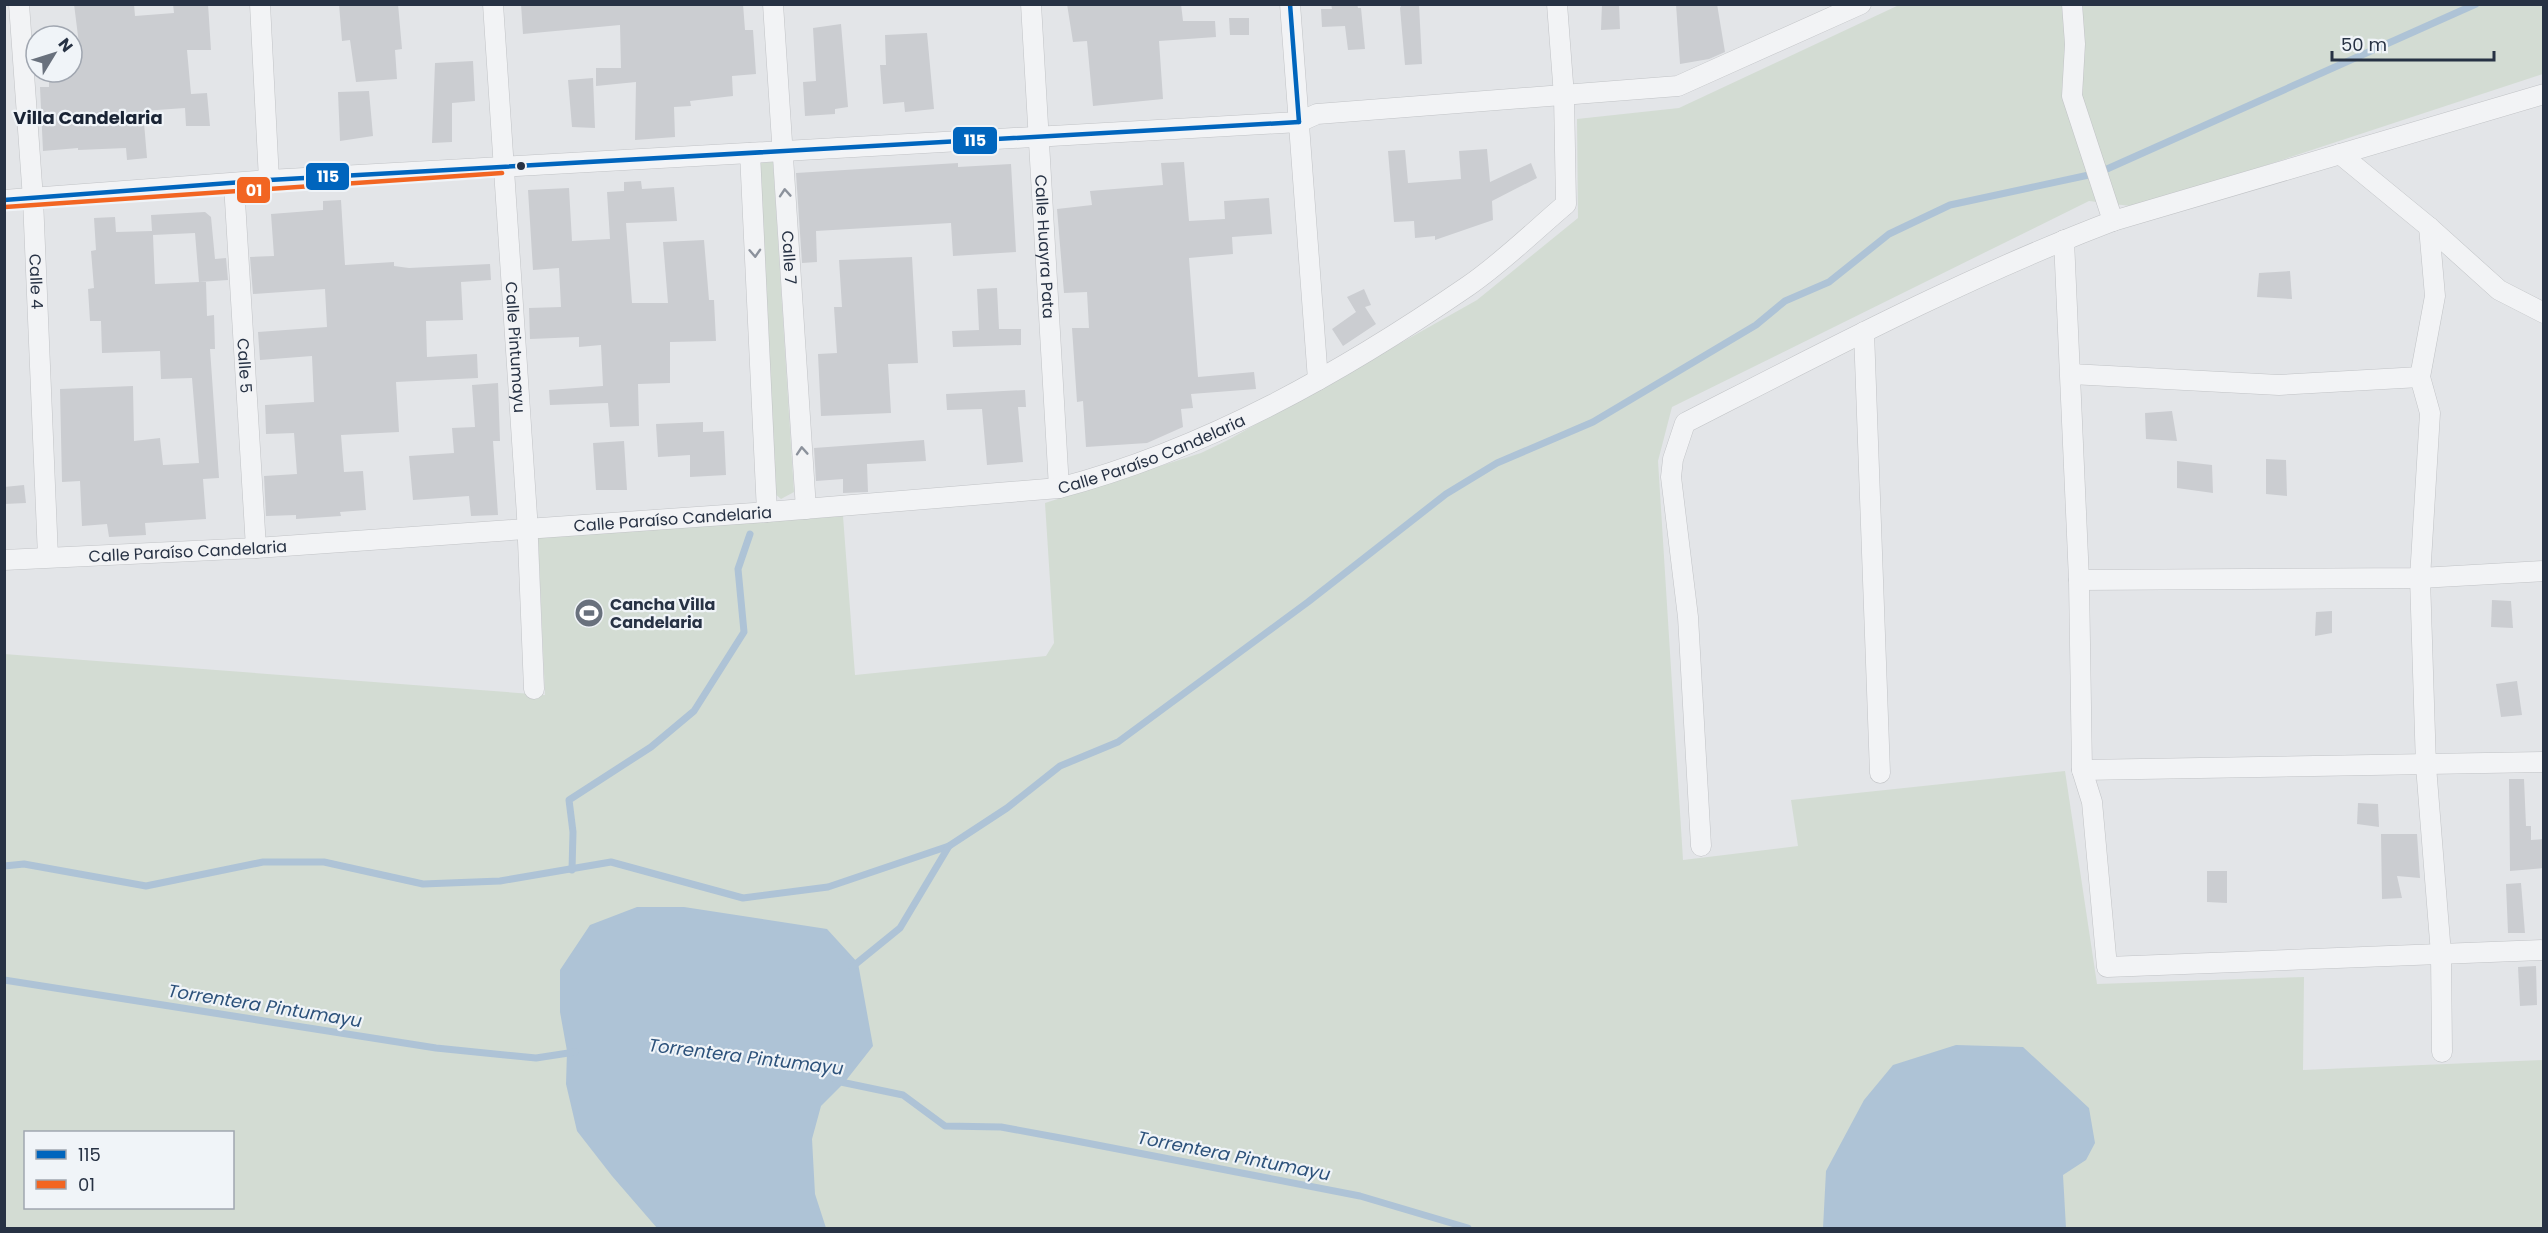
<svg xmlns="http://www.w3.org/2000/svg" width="2548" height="1233" viewBox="0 0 2548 1233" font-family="Poppins,sans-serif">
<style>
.green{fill:#d3dcd3;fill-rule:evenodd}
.water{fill:#aec3d6}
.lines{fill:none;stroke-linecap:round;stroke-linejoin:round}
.stream{stroke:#aec3d6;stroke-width:7}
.building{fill:#cbcdd1;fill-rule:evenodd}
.street-casing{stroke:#c1c3c6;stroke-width:21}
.street{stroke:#f2f3f5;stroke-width:20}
.bus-1-casing{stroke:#f0f4f8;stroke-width:9}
.bus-2-casing{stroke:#f0f4f8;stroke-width:9}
.bus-1{stroke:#0065bd;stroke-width:4.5}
.bus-2{stroke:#f26522;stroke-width:4.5}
.oneway{stroke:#8c929c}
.bus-dot{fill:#273244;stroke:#f0f4f8;stroke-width:2}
.labels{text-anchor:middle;stroke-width:4.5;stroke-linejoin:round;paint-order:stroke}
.street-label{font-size:16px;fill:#273244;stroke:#f0f4f8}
.poi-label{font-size:16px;font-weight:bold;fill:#273244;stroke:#f0f4f8;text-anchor:start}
.neighbourhood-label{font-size:18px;font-weight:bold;fill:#192334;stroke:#f0f4f8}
.water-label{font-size:18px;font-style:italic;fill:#2d527b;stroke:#f0f4f8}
.line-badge{stroke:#f0f4f8;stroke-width:2}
.badge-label{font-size:16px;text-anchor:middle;font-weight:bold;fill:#fff}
</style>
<rect width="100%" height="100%" fill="#e3e5e8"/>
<g class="green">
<path d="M1899,5H2543V74L2139,207L2089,201L1672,407L1658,461L1683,860L1798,846L1791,800L2065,771L2097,984L2304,977L2303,1070L2543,1060V1228H5L4,654L545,695L538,538L843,516L855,675L1046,656L1054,643L1045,503L1201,453L1228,440L1477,300L1578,218L1577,119L1679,108ZM26,1132H232V1208H26Z"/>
<path d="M773,162L794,492L781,499L774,493L759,163Z"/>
</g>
<g class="water">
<path d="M637,907H684L827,929L858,963L873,1046L844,1083L821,1106L812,1139L815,1194L826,1228H657L612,1176L577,1131L566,1084L567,1051L560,1012V970L590,925Z"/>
<path d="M1956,1045L2023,1047L2089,1108L2095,1143L2086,1160L2063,1175L2066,1228H1823L1826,1171L1864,1100L1893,1065Z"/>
</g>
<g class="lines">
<g class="stream">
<path d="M4,866L24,864L146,886L263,862H324L423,884L500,881L611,862L743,898L828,887L949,846"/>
<path d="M572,870L573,832L569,800L651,747L694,711L744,632L738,569L750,534"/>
<path d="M852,967L900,928L949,846L1007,808L1060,766L1118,742L1308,602L1446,494L1497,463L1593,422L1756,325L1785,301L1829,282L1889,234L1950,205L2098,173L2476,4"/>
<path d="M4,980L436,1048L536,1058L575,1052"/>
<path d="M836,1081L903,1095L945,1126L1001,1127L1066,1139L1360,1196L1468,1228"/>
</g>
</g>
<g class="building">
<path d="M74,4H134L135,16L174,13L173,4H208L211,50H187L191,94L207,93L210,126H186L185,108L143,111L147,158L127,160L126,148L78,150V148L43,151L40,87H49V72H72V44H79Z"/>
<path d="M339,4H398L402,49L395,50L397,79L356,82L350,40L342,41Z"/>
<path d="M521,4H743L745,30H753L756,74L732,76L733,96L690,101L691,106L674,107L675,137L635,140L636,82L596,86V68H621L620,25L523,34Z"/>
<path d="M1067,4H1181L1183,21H1215L1216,37L1159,41L1163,99L1093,106L1087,41L1073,42Z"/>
<path d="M1331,4H1357L1358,8H1361L1365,49L1348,50L1345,26L1322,27L1321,9H1332Z"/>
<path d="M1402,4H1419L1422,64L1405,65L1400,8Z"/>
<path d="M1602,4H1619L1620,29L1601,30Z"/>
<path d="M1676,4H1717L1725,52L1709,59L1680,64Z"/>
<path d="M1229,18H1249V35H1230Z"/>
<path d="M841,24L848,107L835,109V114L805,116L803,82L816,81L813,28Z"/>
<path d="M927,33L934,109L905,112L904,102L883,104L880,65H886L885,35Z"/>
<path d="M473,61L475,101L452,103V142L432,143L435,63Z"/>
<path d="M593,78L595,128L572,127L568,80Z"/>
<path d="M369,91L373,136L340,141L338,92Z"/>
<path d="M1487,149L1490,182L1531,163L1537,178L1492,201L1493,220L1435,240V236L1415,238L1414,221L1394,222L1388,151L1405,150L1408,183L1461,179L1459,151Z"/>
<path d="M1184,162L1189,221L1225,219L1224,201L1269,198L1272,234L1232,237L1233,254L1189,258L1198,377L1254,372L1256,389L1191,394L1193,408L1181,409L1183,427L1147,443L1086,447L1083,401L1077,402L1072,328H1089L1087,292L1064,293L1057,209L1092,205L1090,191L1163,185L1161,163Z"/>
<path d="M958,163V167L1011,164L1016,252L953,256L951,223L816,231L817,262L802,263L796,173Z"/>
<path d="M641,181L642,189L674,187L677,221L626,223L632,303H668L663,242L704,240L709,300H714L716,341L670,342V383L638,384L639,426L610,427L608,403L550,405L549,390L603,386L601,345L579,347V337L530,339L529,308L561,307L559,268L533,270L528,190L569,188L572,241L610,239L607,192L624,191V182Z"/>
<path d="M341,200L345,265L394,262V266L409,268L490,264L491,280L461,282L463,320L426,321L427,357L477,354L478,378L396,382L399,432L341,435L344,472L363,471L366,510L340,512L341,516L296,519V515L266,516L264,476L297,474L294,433L266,434L265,405L314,402L312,356L260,360L258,332L327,327L325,289L253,294L250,257L274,256L271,214L323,210V201Z"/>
<path d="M205,212L211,217L215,259L226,258L228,280L199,282H206L207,316L214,315L215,349H210L219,478L203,479L206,519L145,523L146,535L109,537L107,524L82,526L80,481L62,482L60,389L133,386L134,441L160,438L163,465L199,463L192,378L161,379L160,351L102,353L101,321H90L88,289L94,288L91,251L96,250L94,218L115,217L116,232L152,231L151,215ZM195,233L199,282L155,284L153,235Z"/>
<path d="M912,257L918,363L888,364L891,413L821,416L818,354L837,353L834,307H842L839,260Z"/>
<path d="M2290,271L2292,299L2257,297L2259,273Z"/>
<path d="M997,288L999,329H1021V345L953,347L952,331L979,330L977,289Z"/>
<path d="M1364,289L1371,305L1365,307L1376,324L1343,346L1332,329L1356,312L1347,297Z"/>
<path d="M498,383L500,441H493L498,515L471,516L469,496L413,500L409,456L454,453L452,428L475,427L472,385Z"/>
<path d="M1025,390L1026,407H1018L1023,462L987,465L982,409L947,410L946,394Z"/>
<path d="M2172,411L2177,441L2146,439L2145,413Z"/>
<path d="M703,422V432L724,431L726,475L690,477V455L658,457L656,424Z"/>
<path d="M924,440L926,461L867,464L868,492L843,493V479L816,481L814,448Z"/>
<path d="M624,441L627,490H596L593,443Z"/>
<path d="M2266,459L2286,460L2287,496L2266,494Z"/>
<path d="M2177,461L2212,465L2213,493L2177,488Z"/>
<path d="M24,485L26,503L4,504V487Z"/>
<path d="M2492,600L2511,601L2513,628L2491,627Z"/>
<path d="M2332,611V633L2315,636L2316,612Z"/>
<path d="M2517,681L2522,715L2501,717L2496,684Z"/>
<path d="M2509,779H2524L2526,826H2531V840L2544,839V868L2510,871Z"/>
<path d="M2358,803L2378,804L2379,827L2357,824Z"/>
<path d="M2381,834H2417L2420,878L2397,876L2402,898L2382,899Z"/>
<path d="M2207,871H2227V903L2207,902Z"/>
<path d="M2521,883L2525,933H2508L2506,884Z"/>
<path d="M2536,966L2537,1005L2520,1006L2518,967Z"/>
</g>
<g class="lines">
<g class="street-casing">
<g id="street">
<path id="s1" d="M19,4L33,199L48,557"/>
<path d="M260,4L269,180"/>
<path id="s2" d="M493,4L527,516L534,689"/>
<path id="s3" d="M773,4L806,509"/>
<path id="s4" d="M1031,4L1059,488"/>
<path d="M1290,4L1318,380"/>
<path d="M2072,4L2075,44L2072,96L2113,221"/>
<path d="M750,153L767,512"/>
<path d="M2340,154L2429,227L2499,290L2544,313"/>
<path id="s5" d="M234,184L256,548"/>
<path d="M4,200L269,180L1299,122L1317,114L1678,86L1861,4"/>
<path d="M2429,227L2435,296L2420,377L2430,413L2420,578L2426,766L2441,954L2442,1052"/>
<path d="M2064,240L2079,580L2082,770L2092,802L2107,967L2544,950"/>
<path d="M1864,332L1880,773"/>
<path d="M2071,374L2279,385L2420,377"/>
<path id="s6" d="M4,560L256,548L767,512L1059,488C1207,449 1343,372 1468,286C1503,262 1534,231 1566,204L1564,96L1557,4"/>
<path d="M2079,580L2420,578L2544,571"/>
<path d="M2082,770L2544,762"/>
<path d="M1701,846L1688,617L1671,477L1673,459L1685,423C1826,351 1966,277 2113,221L2544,94"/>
</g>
</g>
<use href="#street" class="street"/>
<g class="bus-1-casing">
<g id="bus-1">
<path d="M1290,4L1299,122"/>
<path d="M4,200L269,180L1299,122"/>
</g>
</g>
<g class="bus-2-casing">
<path id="bus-2" d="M5,207L502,173"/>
</g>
<use href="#bus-1" class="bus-1"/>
<use href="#bus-2" class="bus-2"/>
</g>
<defs><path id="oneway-chevron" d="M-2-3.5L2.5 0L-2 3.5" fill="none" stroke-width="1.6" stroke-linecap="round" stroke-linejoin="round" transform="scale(1.5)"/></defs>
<g class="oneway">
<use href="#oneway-chevron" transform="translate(785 193) rotate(-94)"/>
<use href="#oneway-chevron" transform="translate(755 253) rotate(87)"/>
<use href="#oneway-chevron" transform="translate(802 451) rotate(-94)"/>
</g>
<defs>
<g id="stadium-disc" transform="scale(1.5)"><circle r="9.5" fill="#69717d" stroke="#f0f4f8"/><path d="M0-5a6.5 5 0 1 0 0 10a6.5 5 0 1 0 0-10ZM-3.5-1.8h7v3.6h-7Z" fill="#fff"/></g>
</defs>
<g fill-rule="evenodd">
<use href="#stadium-disc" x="589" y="613"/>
</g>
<circle class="bus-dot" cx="521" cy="166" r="5"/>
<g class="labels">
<g class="street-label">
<text dy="6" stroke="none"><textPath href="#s4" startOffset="243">Calle Huayra Pata</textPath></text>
<text dy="6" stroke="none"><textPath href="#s3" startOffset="254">Calle 7</textPath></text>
<text dy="6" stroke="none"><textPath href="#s1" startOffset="278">Calle 4</textPath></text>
<text dy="6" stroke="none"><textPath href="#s2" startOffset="344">Calle Pintumayu</textPath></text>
<text dy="6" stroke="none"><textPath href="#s5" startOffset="182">Calle 5</textPath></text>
<text dy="6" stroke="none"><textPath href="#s6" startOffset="1156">Calle Paraíso Candelaria</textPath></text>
<text dy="6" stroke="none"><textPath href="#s6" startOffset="670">Calle Paraíso Candelaria</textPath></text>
<text dy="6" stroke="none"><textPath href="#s6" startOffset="184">Calle Paraíso Candelaria</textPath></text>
</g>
<g class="poi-label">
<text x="610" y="610">Cancha Villa<tspan x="610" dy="18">Candelaria</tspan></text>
</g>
<g class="neighbourhood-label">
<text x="88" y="124">Villa Candelaria</text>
</g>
<g class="water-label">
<text transform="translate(265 1006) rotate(9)" y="6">Torrentera Pintumayu</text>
<text transform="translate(746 1057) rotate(7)" y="6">Torrentera Pintumayu</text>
<text transform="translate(1234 1156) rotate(11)" y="6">Torrentera Pintumayu</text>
</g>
</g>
<g class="line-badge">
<rect x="952" y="126" width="46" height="29" rx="6" fill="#0065bd"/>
<rect x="305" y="162" width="45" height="29" rx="6" fill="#0065bd"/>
<rect x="236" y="176" width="35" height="28" rx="6" fill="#f26522"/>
</g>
<g class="badge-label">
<text x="975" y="146">115</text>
<text x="328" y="182">115</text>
<text x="254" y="196">01</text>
</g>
<rect width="2548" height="1233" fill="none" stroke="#273244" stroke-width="12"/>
<rect x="24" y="1131" width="210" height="78" fill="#f0f4f8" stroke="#a0a6b0" stroke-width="1.5"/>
<rect x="36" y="1150" width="30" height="9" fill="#0065bd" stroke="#a0a6b0" stroke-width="1.5"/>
<text x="78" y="1161" font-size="18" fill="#273244">115</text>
<rect x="36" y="1180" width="30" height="9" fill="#f26522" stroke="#a0a6b0" stroke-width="1.5"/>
<text x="78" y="1191" font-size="18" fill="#273244">01</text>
<g transform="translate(54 54) rotate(52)"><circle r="28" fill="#f0f4f8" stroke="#a0a6b0" stroke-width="1.5"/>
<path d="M0-4.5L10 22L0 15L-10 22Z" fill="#69717d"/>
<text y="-9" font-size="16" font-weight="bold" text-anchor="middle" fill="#273244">N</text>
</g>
<path d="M2332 51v9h162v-9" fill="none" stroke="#273244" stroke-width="3"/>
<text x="2341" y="51" font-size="18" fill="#273244" stroke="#f0f4f8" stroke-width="4.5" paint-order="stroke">50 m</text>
</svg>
